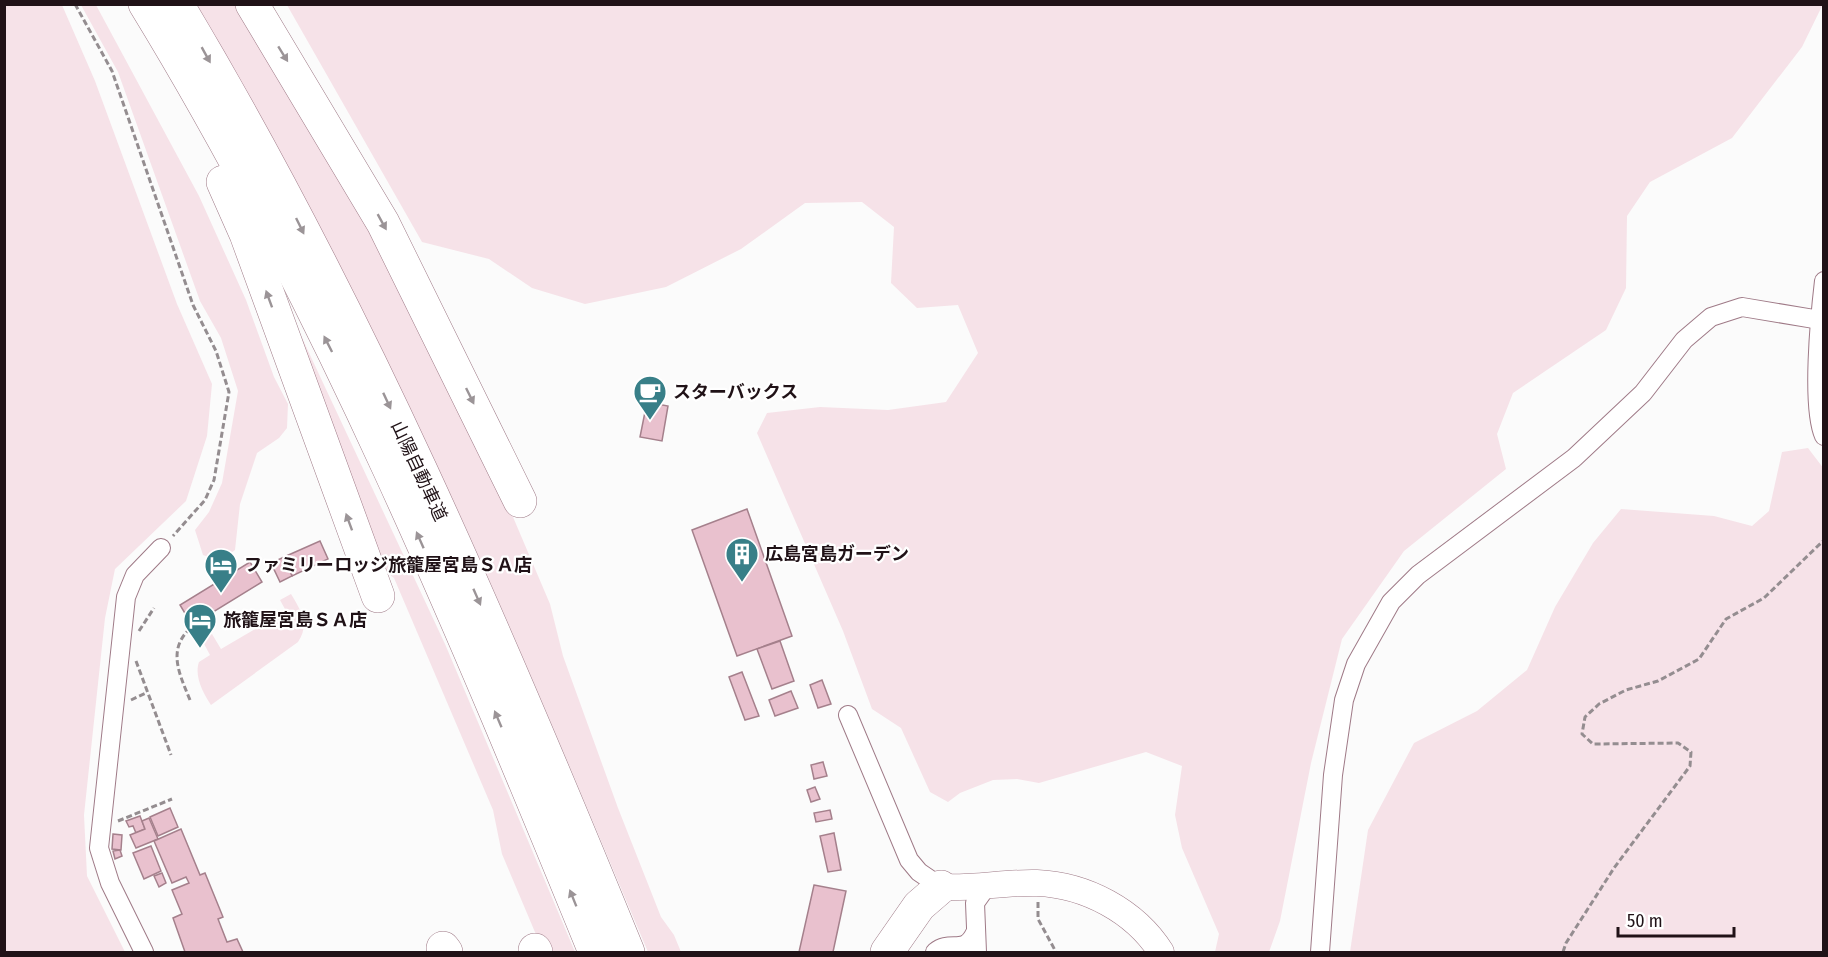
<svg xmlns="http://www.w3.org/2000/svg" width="1828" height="957" viewBox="0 0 1828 957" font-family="'Fira Sans Condensed','Noto Sans JP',sans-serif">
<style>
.green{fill:#f6e2e8}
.building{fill:#e9c1ce;stroke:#a5808c;stroke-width:1.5}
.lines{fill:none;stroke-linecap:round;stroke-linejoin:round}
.street-casing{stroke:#9f7a87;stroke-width:20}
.secondary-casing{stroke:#9f7a87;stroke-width:27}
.highway-casing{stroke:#9f7a87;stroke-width:34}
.path{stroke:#948d90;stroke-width:3;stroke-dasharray:6 3;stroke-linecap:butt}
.street{stroke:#fff;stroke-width:18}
.secondary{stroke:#fff;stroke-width:26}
.highway{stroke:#fff;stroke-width:33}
.oneway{fill:#9b9497}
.labels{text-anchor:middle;stroke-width:4.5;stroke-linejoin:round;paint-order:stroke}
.poi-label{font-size:18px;font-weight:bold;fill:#201217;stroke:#fff;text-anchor:start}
.street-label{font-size:18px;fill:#201217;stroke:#fff}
</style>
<rect width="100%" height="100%" fill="#fbfbfb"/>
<g class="green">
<path d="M5,4L62,5L95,81L177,304L212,384L207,436L186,501L115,569L105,618L84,815L87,876L125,952H5Z"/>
<path d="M1823,4L1802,47L1732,138L1650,182L1627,216L1626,288L1606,330L1513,393L1497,434L1506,469L1404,551L1342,639L1311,763L1280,921L1269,952H1215L1219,934L1182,848L1175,815L1182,766L1146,752L1039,783L1017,779L993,780L960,793L948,802L930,792L901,728L872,709L843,631L757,433L767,413L820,407L888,410L946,402L978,353L958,305L917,308L891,283L894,227L862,202L805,203L741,249L666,287L585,304L532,288L489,259L422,242L287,5Z"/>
<path d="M81,5H96L199,196L246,300L274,377L288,404L287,428L279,438L257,453L240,504L235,550L220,561L203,555L195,530L209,512L222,483L238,391L221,338L200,301L118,72Z"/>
<path d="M197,5H243L409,293L513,517L550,604L563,656L618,808L661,917L674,935L681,952H648C589,813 531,673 469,535C387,354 296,177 197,5Z"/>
<path d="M296,325L445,644L575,952H544L540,944L502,854L493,810L394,578L378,566Z"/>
<path d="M1808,448L1824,469L1823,952H1350L1368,830L1414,743L1477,711L1527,670L1555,607L1593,543L1621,509L1714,516L1752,526L1769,511L1782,452Z"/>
<path d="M291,594C301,611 310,624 298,642L211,705C203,693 194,676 199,662L210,655L202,640L212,634L221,649L286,611L280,600Z"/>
</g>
<g class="building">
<path d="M647,402L668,406L662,441L640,437Z"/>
<path d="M747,509L792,636L737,656L692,530Z"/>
<path d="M320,541L328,559L292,576L284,557Z"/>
<path d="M284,557L292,576L280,582L271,563Z"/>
<path d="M250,562L262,582L192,625L180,605Z"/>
<path d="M202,618L211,632L201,639L192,625Z"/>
<path d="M780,641L794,681L772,689L757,649Z"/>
<path d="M742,672L759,716L745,720L729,677Z"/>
<path d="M822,680L831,704L818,708L810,685Z"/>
<path d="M791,691L798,708L775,716L769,700Z"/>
<path d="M823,762L827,776L814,779L811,765Z"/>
<path d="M815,787L820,799L811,802L807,790Z"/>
<path d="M170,808L178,827L158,836L150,817Z"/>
<path d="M830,810L832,819L816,822L814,813Z"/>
<path d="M140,816L145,829L136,833L133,826L129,827L126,821Z"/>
<path d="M149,818L158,839L136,848L130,835L145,829L142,821Z"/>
<path d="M181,829L200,875L205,873L223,917L218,919L227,942L237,939L243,952H185L173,918L182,914L172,890L189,883L186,877L172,883L154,841Z"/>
<path d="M834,833L841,870L828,872L820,836Z"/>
<path d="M113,834L122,835L121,850L112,849Z"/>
<path d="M151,846L161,871L144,879L133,853Z"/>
<path d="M120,850L122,856L115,859L113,851Z"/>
<path d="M162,873L166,883L159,887L154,876Z"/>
<path d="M814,885L846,891L833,952H799Z"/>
</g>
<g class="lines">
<g class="street-casing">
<g id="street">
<path d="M1824,281C1820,315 1811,407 1824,436"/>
<path d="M848,715L909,860L919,872L941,887"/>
<path d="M144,952L110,883L99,848L126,597L135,575L161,548"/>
<path d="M935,952C951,939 964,956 975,933"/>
<path d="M977,952L975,903L987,886"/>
<path d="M1320,952L1333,775L1344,700L1356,664L1391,602L1418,575L1574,458L1643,393L1684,340L1711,317L1742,307L1820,320"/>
</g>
</g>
<g class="secondary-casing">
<path id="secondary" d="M941,887C973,889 1005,882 1037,883C1086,885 1135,911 1161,952"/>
</g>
<g class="highway-casing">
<g id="highway">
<path d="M145,4C328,303 463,629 595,952"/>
<path d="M177,4C357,304 496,629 628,952"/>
<path d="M252,4L383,223L520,501"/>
<path d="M223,182L246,234L378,596"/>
<path d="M443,948L446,952"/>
<path d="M535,950L536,952"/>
<path d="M887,952L919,906L941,887"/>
</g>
</g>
<g class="path">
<path d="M75,4L112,71L193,305L216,351L229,392L214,480L205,500L173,536"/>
<path d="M139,631L154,608"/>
<path d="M136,661L171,755"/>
<path d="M131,700L146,693"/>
<path d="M190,700C179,673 166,648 193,626"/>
<path d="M118,821L172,799"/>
<path d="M1038,902V919L1056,952"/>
<path d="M1563,952L1566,943L1614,868L1690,766L1691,752L1678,743L1593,744L1582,734L1585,717L1599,704L1626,690L1658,681L1699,659L1726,619L1764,598L1824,540"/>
</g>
<use href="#street" class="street"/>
<use href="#secondary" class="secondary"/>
<use href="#highway" class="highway"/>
</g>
<defs><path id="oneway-solid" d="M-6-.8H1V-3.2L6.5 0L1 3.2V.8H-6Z" transform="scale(1.5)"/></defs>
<g class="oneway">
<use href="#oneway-solid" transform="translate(283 54) rotate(58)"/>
<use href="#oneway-solid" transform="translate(206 55) rotate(61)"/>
<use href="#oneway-solid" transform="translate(382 222) rotate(61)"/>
<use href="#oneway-solid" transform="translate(300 226) rotate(64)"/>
<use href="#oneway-solid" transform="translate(269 299) rotate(-110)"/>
<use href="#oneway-solid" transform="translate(328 344) rotate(-117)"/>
<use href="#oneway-solid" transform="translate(470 396) rotate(64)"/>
<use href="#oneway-solid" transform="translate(387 401) rotate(65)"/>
<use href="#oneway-solid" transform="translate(349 522) rotate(-110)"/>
<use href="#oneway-solid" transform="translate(420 540) rotate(-114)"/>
<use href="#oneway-solid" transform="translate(477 597) rotate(66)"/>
<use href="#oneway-solid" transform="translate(498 719) rotate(-113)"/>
<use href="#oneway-solid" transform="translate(573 898) rotate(-112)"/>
</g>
<defs>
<g id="cafe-pin" transform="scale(1.725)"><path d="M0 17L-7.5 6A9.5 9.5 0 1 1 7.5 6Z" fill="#387f88" stroke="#fff"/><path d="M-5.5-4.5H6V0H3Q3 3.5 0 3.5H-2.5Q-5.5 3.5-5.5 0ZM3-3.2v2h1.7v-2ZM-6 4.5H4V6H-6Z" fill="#fff"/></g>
<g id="building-pin" transform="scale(1.725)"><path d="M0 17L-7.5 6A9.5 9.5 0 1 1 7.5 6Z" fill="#387f88" stroke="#fff"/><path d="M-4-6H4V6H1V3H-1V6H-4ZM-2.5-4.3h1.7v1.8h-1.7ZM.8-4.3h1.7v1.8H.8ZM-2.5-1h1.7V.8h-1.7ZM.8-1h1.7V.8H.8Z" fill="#fff"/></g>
<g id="hotel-pin" transform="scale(1.725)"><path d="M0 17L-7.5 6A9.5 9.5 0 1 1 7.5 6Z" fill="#387f88" stroke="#fff"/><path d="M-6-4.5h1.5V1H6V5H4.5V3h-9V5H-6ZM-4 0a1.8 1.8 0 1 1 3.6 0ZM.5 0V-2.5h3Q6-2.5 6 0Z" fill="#fff"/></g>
</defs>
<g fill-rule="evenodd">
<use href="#cafe-pin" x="650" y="392"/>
<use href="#building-pin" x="742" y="554"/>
<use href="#hotel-pin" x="221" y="565"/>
<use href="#hotel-pin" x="200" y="620"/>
</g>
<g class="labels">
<g class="poi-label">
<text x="673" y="398">スターバックス</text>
<text x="765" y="560">広島宮島ガーデン</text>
<text x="244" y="571">ファミリーロッジ旅籠屋宮島ＳＡ店</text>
<text x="223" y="626">旅籠屋宮島ＳＡ店</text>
</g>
<g class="street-label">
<text transform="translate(419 471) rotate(65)" y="6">山陽自動車道</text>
</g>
</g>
<rect width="1828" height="957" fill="none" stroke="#201217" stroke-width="12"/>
<path d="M1618 927v9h116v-9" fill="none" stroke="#201217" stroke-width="3"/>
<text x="1627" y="927" font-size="18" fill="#201217" stroke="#ffffff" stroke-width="4.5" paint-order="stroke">50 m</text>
</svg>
